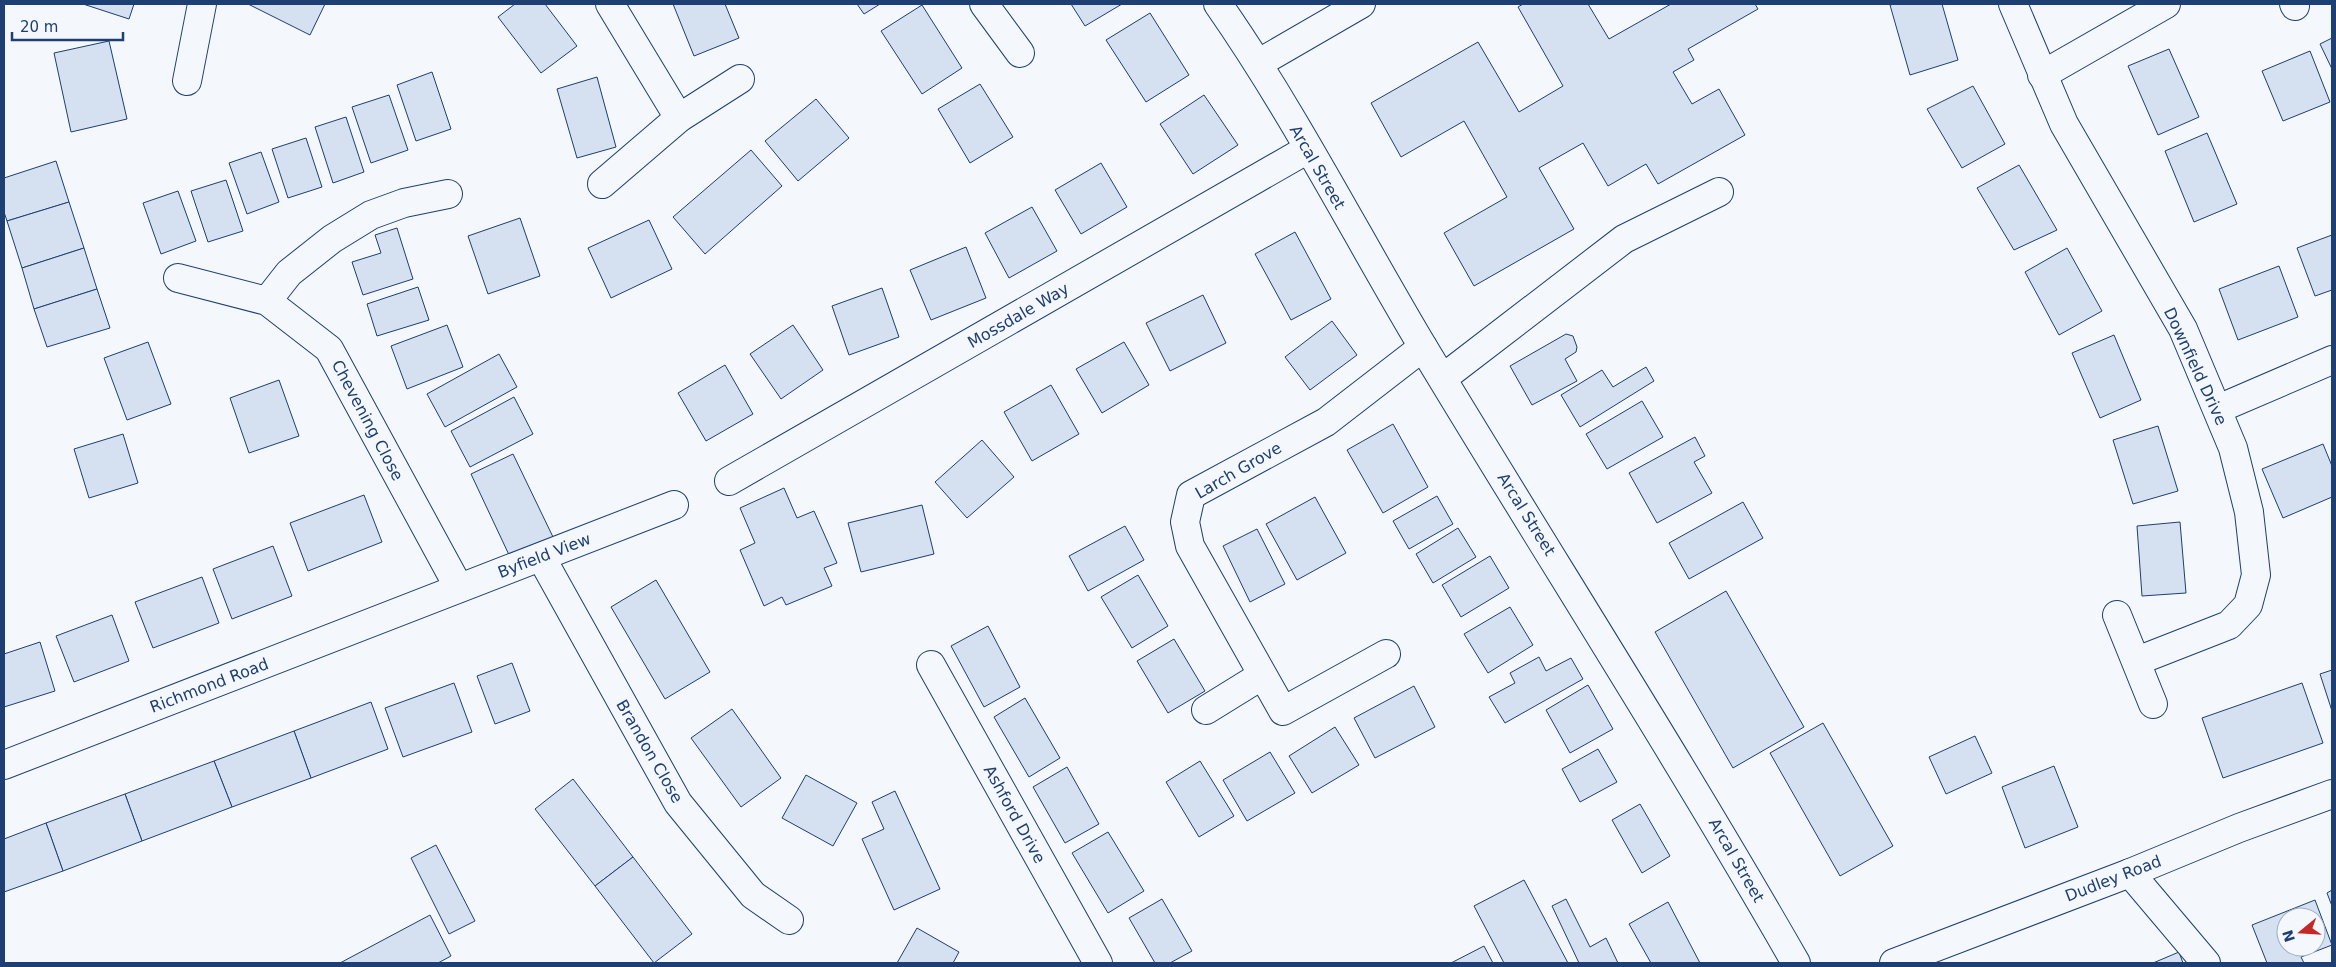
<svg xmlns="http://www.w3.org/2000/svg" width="2336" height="967" viewBox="0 0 2336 967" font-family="'DejaVu Sans',sans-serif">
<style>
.building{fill:#d5e0f0;stroke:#1d3f73;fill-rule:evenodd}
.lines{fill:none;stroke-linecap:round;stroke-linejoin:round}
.minor-casing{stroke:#1d3f73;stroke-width:30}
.major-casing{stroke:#1d3f73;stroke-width:30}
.minor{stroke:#f4f7fb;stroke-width:28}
.major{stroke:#f4f7fb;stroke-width:28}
.labels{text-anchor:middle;stroke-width:4;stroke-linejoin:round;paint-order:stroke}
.street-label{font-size:16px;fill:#1d3f73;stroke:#f4f7fb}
</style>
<rect width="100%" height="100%" fill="#f4f7fb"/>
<g class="building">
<path d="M83,4H134L129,19Z"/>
<path d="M248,4H325L310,35Z"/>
<path d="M515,4H545L577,46L541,73L498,17Z"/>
<path d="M673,4H725L739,38L694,56Z"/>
<path d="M857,4H880L864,14Z"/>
<path d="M1071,4H1122L1085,26Z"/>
<path d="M1523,4H1588L1609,39L1671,4H1755L1758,9L1688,49L1694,60L1673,72L1692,104L1719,89L1745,135L1658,184L1646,164L1608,186L1583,143L1539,168L1574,229L1474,286L1444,233L1507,197L1464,121L1401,157L1371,103L1478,42L1519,112L1563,86L1518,7Z"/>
<path d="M1895,4H1942L1958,60L1910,75L1890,5Z"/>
<path d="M922,5L962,68L922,94L881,31Z"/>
<path d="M1150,13L1189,75L1146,102L1106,40Z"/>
<path d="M2332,38V69L2320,44Z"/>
<path d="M109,41L127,119L71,132L54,53Z"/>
<path d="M2169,49L2199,117L2158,135L2128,66Z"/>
<path d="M2310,51L2330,102L2283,121L2262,71Z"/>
<path d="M432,72L451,129L416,141L397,85Z"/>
<path d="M597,77L616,147L577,158L557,89Z"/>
<path d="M980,84L1013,137L970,163L938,109Z"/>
<path d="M1973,86L2005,144L1962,168L1927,109Z"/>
<path d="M389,95L408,150L371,163L352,107Z"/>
<path d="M1204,95L1238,145L1193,174L1160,124Z"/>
<path d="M816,99L849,138L798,181L765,141Z"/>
<path d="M346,117L364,172L333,183L315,127Z"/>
<path d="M2207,133L2237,204L2194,222L2165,151Z"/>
<path d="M306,138L322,187L288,198L272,149Z"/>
<path d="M751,150L782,186L705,254L673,217Z"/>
<path d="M261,152L279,202L247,214L229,163Z"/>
<path d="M56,161L69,202L7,221L4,212V178Z"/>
<path d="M1101,163L1127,207L1081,234L1055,190Z"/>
<path d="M2019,165L2057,230L2014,250L1977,188Z"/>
<path d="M226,180L243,231L208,242L191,191Z"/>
<path d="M178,191L196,241L161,254L143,203Z"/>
<path d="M69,202L84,248L22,268L7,221Z"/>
<path d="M1032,207L1057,251L1009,278L985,233Z"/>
<path d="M520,218L540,276L488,294L468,236Z"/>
<path d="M649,220L672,269L611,298L588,248Z"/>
<path d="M397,228L413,279L363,295L352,262L381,253L375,235Z"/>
<path d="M1295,232L1331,299L1291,320L1255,254Z"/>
<path d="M2332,235V290L2315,296L2297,248Z"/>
<path d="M966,247L986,298L931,320L910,270Z"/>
<path d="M84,248L97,289L34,309L22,268Z"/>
<path d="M2067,248L2102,311L2059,335L2025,272Z"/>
<path d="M2279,266L2298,317L2238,340L2219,289Z"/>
<path d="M418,287L429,320L377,336L367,304Z"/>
<path d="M882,288L899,337L849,355L832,306Z"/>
<path d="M97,289L110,328L47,347L34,309Z"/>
<path d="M1203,295L1226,343L1170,371L1146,323Z"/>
<path d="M1332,321L1357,355L1310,390L1285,357Z"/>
<path d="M447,325L463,367L407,389L391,346Z"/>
<path d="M793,325L823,370L781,399L750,354Z"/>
<path d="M1566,334L1573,336L1577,347L1576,352L1565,359L1577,381L1532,405L1510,366Z"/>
<path d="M2114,335L2141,400L2100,418L2072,353Z"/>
<path d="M148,342L171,404L127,420L104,358Z"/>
<path d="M1124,342L1149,385L1102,413L1076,369Z"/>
<path d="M499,354L517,387L445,427L427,394Z"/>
<path d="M725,365L753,414L706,441L678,393Z"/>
<path d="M1646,367L1654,381L1580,427L1561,395L1602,370L1613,387Z"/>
<path d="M279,380L299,436L249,453L230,398Z"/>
<path d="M1051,385L1079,434L1032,461L1004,412Z"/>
<path d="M514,397L533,434L470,467L451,431Z"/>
<path d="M1642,401L1663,437L1607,469L1586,434Z"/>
<path d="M1393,424L1428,487L1383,513L1347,450Z"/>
<path d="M2158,426L2178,491L2133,504L2113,440Z"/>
<path d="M123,434L138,483L89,498L74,449Z"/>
<path d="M1695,437L1705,456L1694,462L1712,493L1657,523L1629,473Z"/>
<path d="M982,440L1014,477L967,518L935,482Z"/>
<path d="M2323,444L2332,466V497L2283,518L2262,469Z"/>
<path d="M513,454L553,537L510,557L471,474Z"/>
<path d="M784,488L797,518L814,511L837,563L824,568L832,586L786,605L782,597L764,606L740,550L755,543L740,508Z"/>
<path d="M364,495L382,542L308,571L290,523Z"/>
<path d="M1437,496L1453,524L1409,549L1393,521Z"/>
<path d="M1315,497L1346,553L1297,580L1266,524Z"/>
<path d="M1743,502L1763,538L1689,579L1669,543Z"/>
<path d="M922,505L934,554L861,572L848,523Z"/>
<path d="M2180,522L2186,593L2142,596L2137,526Z"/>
<path d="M1125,526L1144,560L1088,591L1069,556Z"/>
<path d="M1458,528L1476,557L1433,583L1416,554Z"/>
<path d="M1257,529L1285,584L1250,602L1223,546Z"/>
<path d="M273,546L292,596L232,619L213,569Z"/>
<path d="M1490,556L1509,588L1461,617L1442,585Z"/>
<path d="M1138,575L1168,626L1132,648L1101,597Z"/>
<path d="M202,577L219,623L153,648L135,602Z"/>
<path d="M656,580L710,672L665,699L611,607Z"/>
<path d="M1726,591L1804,727L1733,768L1655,632Z"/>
<path d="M1510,607L1533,645L1488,673L1464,634Z"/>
<path d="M112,615L129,661L74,682L56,636Z"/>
<path d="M988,626L1020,687L984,707L951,646Z"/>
<path d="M1174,639L1205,691L1168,713L1137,661Z"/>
<path d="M40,642L55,691L4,707V654Z"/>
<path d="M1539,657L1546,671L1571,658L1583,679L1505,723L1489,697L1515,683L1510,673Z"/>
<path d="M512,663L530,711L495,724L477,676Z"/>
<path d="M2332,670V711L2320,674Z"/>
<path d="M454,683L472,732L403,757L385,708Z"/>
<path d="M2302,683L2323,743L2223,778L2202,718Z"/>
<path d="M1588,685L1613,729L1570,753L1546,710Z"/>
<path d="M1414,686L1435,727L1375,758L1354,718Z"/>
<path d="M1025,698L1060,758L1029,777L994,717Z"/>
<path d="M371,702L388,749L311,778L294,731Z"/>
<path d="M732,709L781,778L741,807L691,738Z"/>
<path d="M1823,723L1893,846L1840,876L1770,753Z"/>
<path d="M1335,727L1359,765L1312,793L1289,756Z"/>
<path d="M294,731L311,778L232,807L214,761Z"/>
<path d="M1975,736L1992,773L1946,794L1929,757Z"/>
<path d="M1598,749L1617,782L1580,802L1562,769Z"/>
<path d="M1270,752L1295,793L1247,821L1223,780Z"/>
<path d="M214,761L232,807L142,841L125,794Z"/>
<path d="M1200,761L1234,816L1199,837L1166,782Z"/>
<path d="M2054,766L2078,827L2025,848L2002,787Z"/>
<path d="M1067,767L1099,824L1065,843L1033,787Z"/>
<path d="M806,775L857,803L833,846L782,818Z"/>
<path d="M573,779L633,857L595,886L535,809Z"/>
<path d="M895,791L940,889L894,910L862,839L884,829L872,802Z"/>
<path d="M125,794L142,841L63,871L46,823Z"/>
<path d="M1640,804L1670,856L1642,873L1612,820Z"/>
<path d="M46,823L63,871L4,892V839Z"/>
<path d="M1108,832L1144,891L1108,913L1072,853Z"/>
<path d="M436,845L475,921L449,934L411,858Z"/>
<path d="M633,857L692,934L654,963L595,886Z"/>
<path d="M1524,880L1568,963H1504L1474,906Z"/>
<path d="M2332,890V906L2327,893Z"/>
<path d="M1162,899L1192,951L1170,963H1155L1129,918Z"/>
<path d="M1566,899L1590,947L1606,938L1618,963H1579L1552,906Z"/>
<path d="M2315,900L2332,945L2301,957L2304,963H2267L2252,925ZM2286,917H2316V947H2286Z"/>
<path d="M1668,902L1700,963H1651L1629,924Z"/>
<path d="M430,915L451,956L438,963H340Z"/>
<path d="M917,928L959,952L953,963H897Z"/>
<path d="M1484,946L1493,963H1451Z"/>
<path d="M2179,952L2183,963H2153Z"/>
</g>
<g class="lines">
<g class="minor-casing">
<g id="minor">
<path d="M610,4L679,118"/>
<path d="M984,4L1020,53"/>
<path d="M1218,4C1294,113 1355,233 1423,347C1547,553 1677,755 1796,963"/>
<path d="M2013,4L2064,124L2183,329L2233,448L2249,512L2256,575L2248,605L2229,625L2137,661"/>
<path d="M2294,4L2295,6"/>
<path d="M1259,63L1361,4"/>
<path d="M2042,75L2166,4"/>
<path d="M187,81L202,4"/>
<path d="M602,184L679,118L740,79"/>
<path d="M178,278L267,301L329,349L459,588"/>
<path d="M267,301L289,273L332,239L371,215L404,203L448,194"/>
<path d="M1443,378L1624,239L1719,192"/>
<path d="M2218,409L2332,360"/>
<path d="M729,481L1308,149"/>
<path d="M541,557L678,803L753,895L789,920"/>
<path d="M2117,615L2153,704"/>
<path d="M1386,654L1283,711L1190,546L1185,522L1191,495L1326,422L1423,347"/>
<path d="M931,665L1098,963"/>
<path d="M1206,710L1261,676"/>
<path d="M4,765L674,505"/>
<path d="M2130,873L2206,963"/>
</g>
</g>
<g class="major-casing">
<path id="major" d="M1894,963L2130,873L2239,828L2332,794"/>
</g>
<use href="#minor" class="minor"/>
<use href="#major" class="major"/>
</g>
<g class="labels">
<g class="street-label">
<text transform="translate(1318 167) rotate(60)" y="6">Arcal Street</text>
<text transform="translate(1018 315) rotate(-30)" y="6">Mossdale Way</text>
<text transform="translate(2196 366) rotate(65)" y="6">Downfield Drive</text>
<text transform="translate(368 420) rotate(62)" y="6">Chevening Close</text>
<text transform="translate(1238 470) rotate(-30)" y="6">Larch Grove</text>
<text transform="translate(1527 514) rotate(58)" y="6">Arcal Street</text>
<text transform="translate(544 555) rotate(-21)" y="6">Byfield View</text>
<text transform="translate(209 685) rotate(-21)" y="6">Richmond Road</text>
<text transform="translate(650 751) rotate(60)" y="6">Brandon Close</text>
<text transform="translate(1015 814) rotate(61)" y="6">Ashford Drive</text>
<text transform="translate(1737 860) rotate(60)" y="6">Arcal Street</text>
<text transform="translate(2113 878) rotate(-21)" y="6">Dudley Road</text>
</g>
</g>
<rect width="2336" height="967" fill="none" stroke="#1d3f73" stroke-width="10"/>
<g transform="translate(2301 932) rotate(252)"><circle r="24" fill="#f4f7fb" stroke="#9eadc5"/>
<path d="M0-4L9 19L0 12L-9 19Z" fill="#c62828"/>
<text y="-8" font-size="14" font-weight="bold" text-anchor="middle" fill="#1d3f73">N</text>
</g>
<path d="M12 32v8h111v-8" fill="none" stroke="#1d3f73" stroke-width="2.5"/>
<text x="20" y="32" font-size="15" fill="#1d3f73" stroke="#f4f7fb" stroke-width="4" paint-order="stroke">20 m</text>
</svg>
